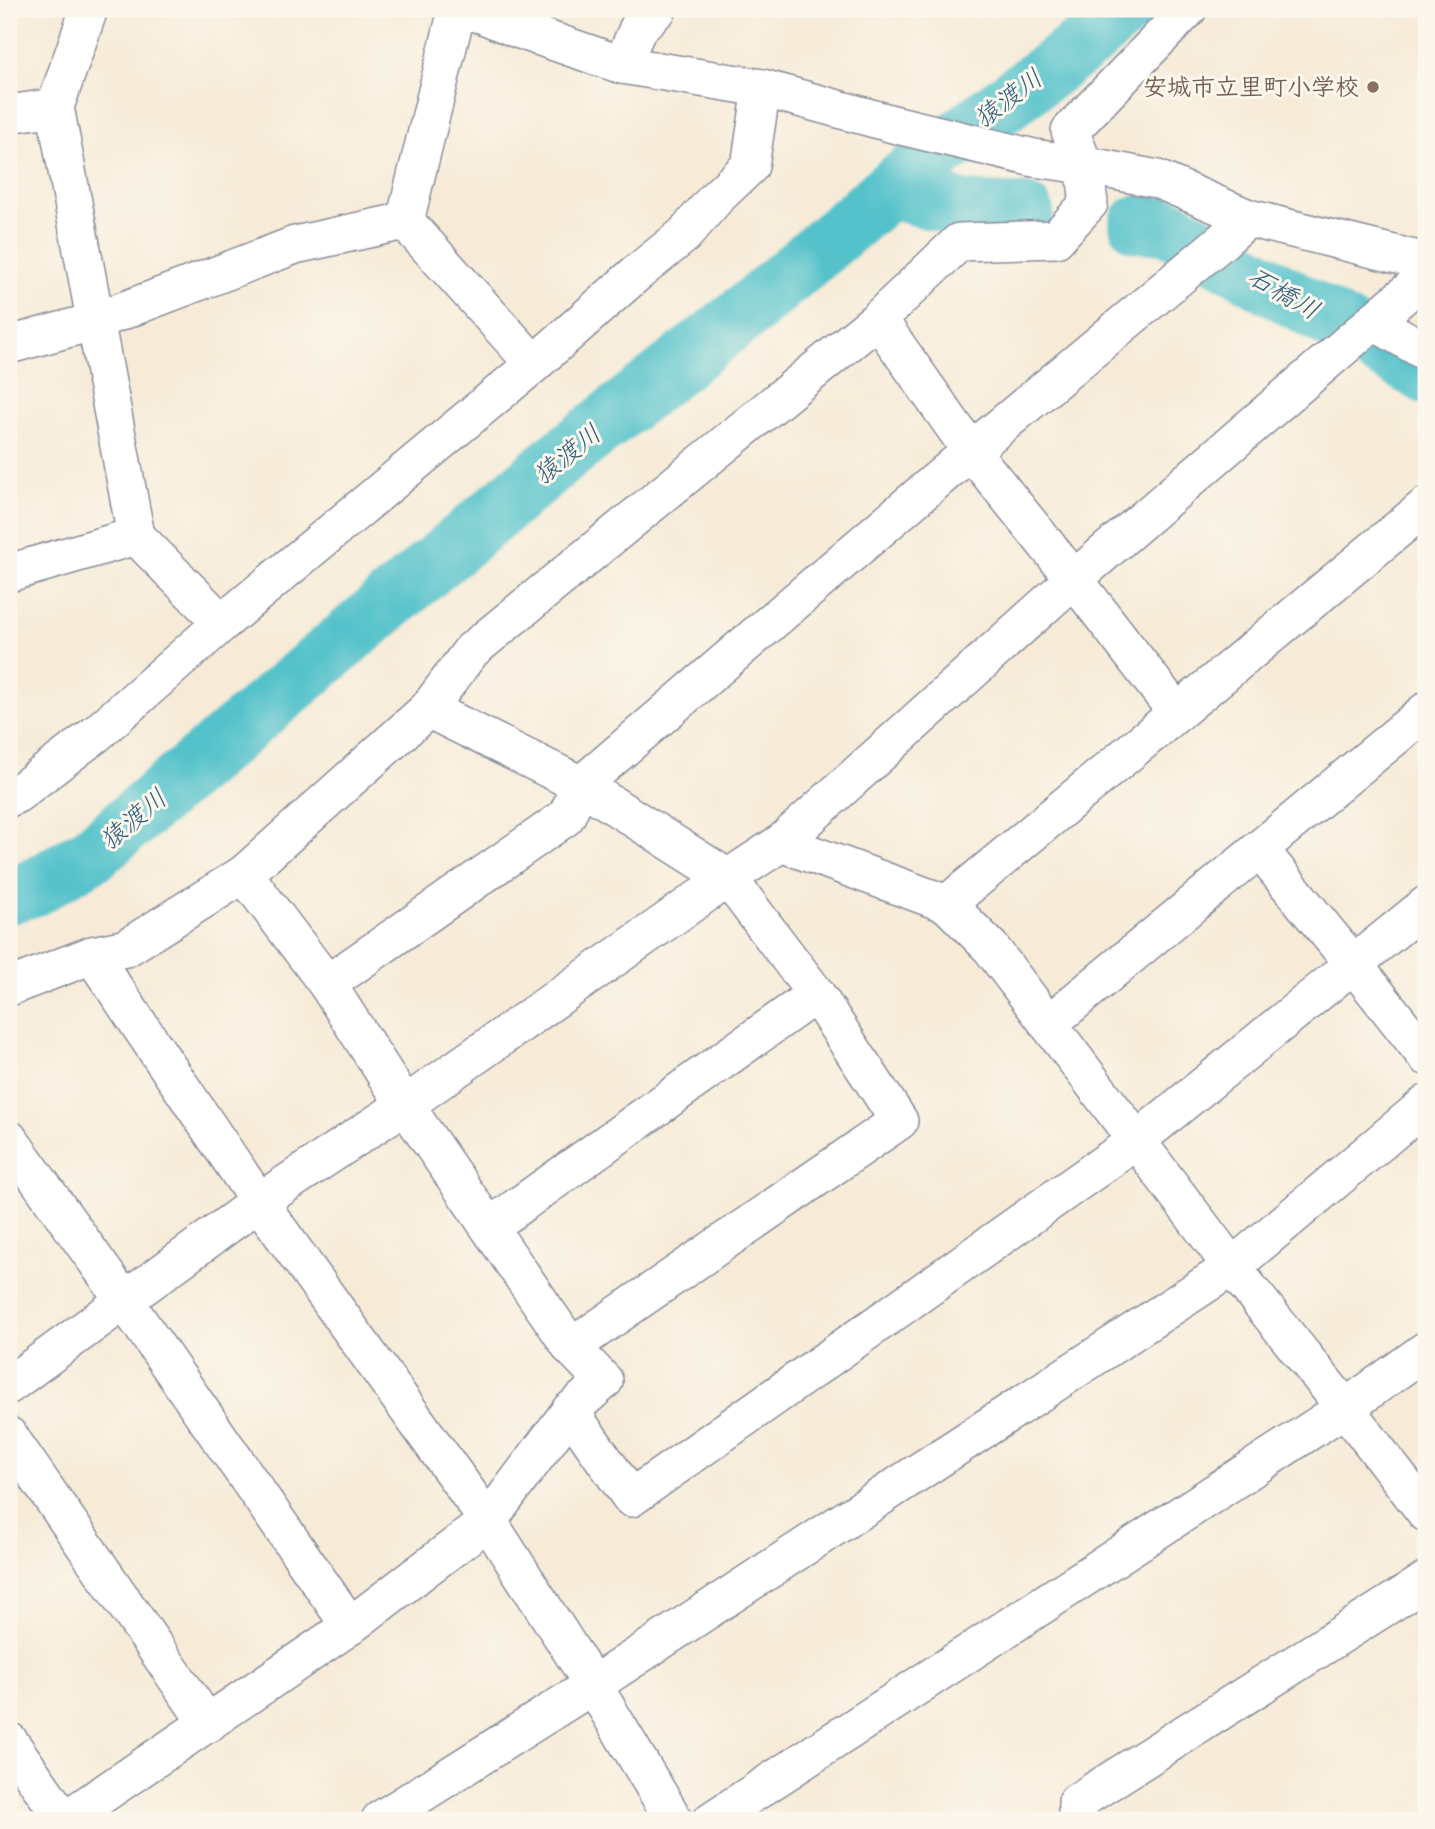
<svg xmlns="http://www.w3.org/2000/svg" width="1435" height="1829" viewBox="0 0 1435 1829" font-family="Caveat,'Klee One',sans-serif">
<style>
.lines{fill:none;stroke-linecap:round;stroke-linejoin:round}
.river{stroke:#54c2cb;stroke-width:58}
.minor-casing{stroke:#898d9b;stroke-width:40}
.minor{stroke:#fff;stroke-width:37}
.education-dot{fill:#8d6e63;stroke:#fbf7ec;stroke-width:2.5}
.labels{text-anchor:middle;stroke-width:6;stroke-linejoin:round;paint-order:stroke}
.education-label{font-size:24px;font-weight:bold;fill:#785e54;stroke:#fbf7ec;text-anchor:end}
.water-label{font-size:26px;font-style:italic;fill:#2c5b7f;stroke:#fbf7ec}
</style>
<rect width="100%" height="100%" fill="#fbf7ec"/>
<filter id="ink" filterUnits="userSpaceOnUse"><feTurbulence type="fractalNoise" baseFrequency=".0143" numOctaves="2"/><feDisplacementMap in="SourceGraphic" scale="14" xChannelSelector="R" yChannelSelector="G"/><feConvolveMatrix kernelMatrix="1 2 1 2 8 2 1 2 1" color-interpolation-filters="sRGB"/></filter>
<filter id="wash" filterUnits="userSpaceOnUse"><feTurbulence type="fractalNoise" baseFrequency=".00686" numOctaves="4" result="noise"/><feDisplacementMap in="SourceGraphic" scale="28" xChannelSelector="R" yChannelSelector="G"/><feGaussianBlur stdDeviation="1.57" result="paint"/><feColorMatrix in="noise" values="0 0 0 0 0 0 0 0 0 0 0 0 0 0 0 0 0 1.4 0 .05"/><feComposite in="paint" operator="in"/></filter>
<g filter="url(#wash)">
<rect width="100%" height="100%" fill="#f7ebd8"/>
<g class="lines">
<g class="river">
<path d="M889,190L967,210L1025,213"/>
<path d="M1138,224L1167,226L1426,375"/>
<path d="M9,895L35,887L93,853L553,464L752,307L889,190L1091,39L1125,9"/>
</g>
</g>
</g>
<g filter="url(#ink)">
<g class="lines">
<g class="minor-casing">
<g id="minor">
<path d="M89,9L55,107L136,536L222,623"/>
<path d="M455,9L481,14L517,29L622,65L762,88L893,124L1034,158L1084,165L1157,179L1248,218L1426,262"/>
<path d="M622,65L638,28L658,9"/>
<path d="M9,114L55,107"/>
<path d="M405,221L457,10"/>
<path d="M405,221L534,364"/>
<path d="M878,319L971,451L1074,579L1177,713"/>
<path d="M1373,321L1426,352"/>
<path d="M9,345L96,321L295,245L405,221"/>
<path d="M9,573L136,536"/>
<path d="M428,709L581,785L728,878L816,994L899,1121L571,1347"/>
<path d="M9,798L17,794L96,734L222,623L534,364L637,273L684,235L717,197L750,166L762,88"/>
<path d="M781,843L947,904L991,948L1232,1267L1345,1408L1426,1513"/>
<path d="M1259,849L1354,965L1426,1056"/>
<path d="M947,904L1426,506"/>
<path d="M92,955L259,1202L488,1521L593,1685L674,1820"/>
<path d="M327,984L566,817L581,785L971,451L1220,243L1248,218"/>
<path d="M9,987L92,955L126,948L244,874L428,709L471,651L878,319L959,242L1056,239L1089,203L1084,165L1070,131L1188,9"/>
<path d="M1048,1024L1426,711"/>
<path d="M9,1139L124,1300L350,1626"/>
<path d="M489,1227L816,994"/>
<path d="M9,1385L259,1202L405,1105L728,878L781,843L1074,579L1426,276"/>
<path d="M570,1411L631,1498L1136,1141L1426,905"/>
<path d="M9,1436L208,1724"/>
<path d="M9,1741L64,1820"/>
<path d="M65,1820L350,1626L488,1521L570,1411L604,1381L571,1347L405,1105L327,984L244,874"/>
<path d="M380,1820L593,1685L1232,1267L1426,1104"/>
<path d="M712,1820L1345,1408L1426,1350"/>
<path d="M1077,1820V1802L1426,1581"/>
</g>
</g>
<use href="#minor" class="minor"/>
</g>
</g>
<circle class="education-dot" cx="1373" cy="87" r="7"/>
<g class="labels">
<g class="education-label">
<text x="1359" y="95">安城市立里町小学校</text>
</g>
<g class="water-label">
<text transform="translate(1008 98) rotate(-37)" y="9">猿渡川</text>
<text transform="translate(1284 293) rotate(30)" y="9">石橋川</text>
<text transform="translate(567 454) rotate(-39)" y="9">猿渡川</text>
<text transform="translate(133 819) rotate(-40)" y="9">猿渡川</text>
</g>
</g>
<rect width="1435" height="1829" fill="none" stroke="#fbf7ec" stroke-width="35"/>
</svg>
